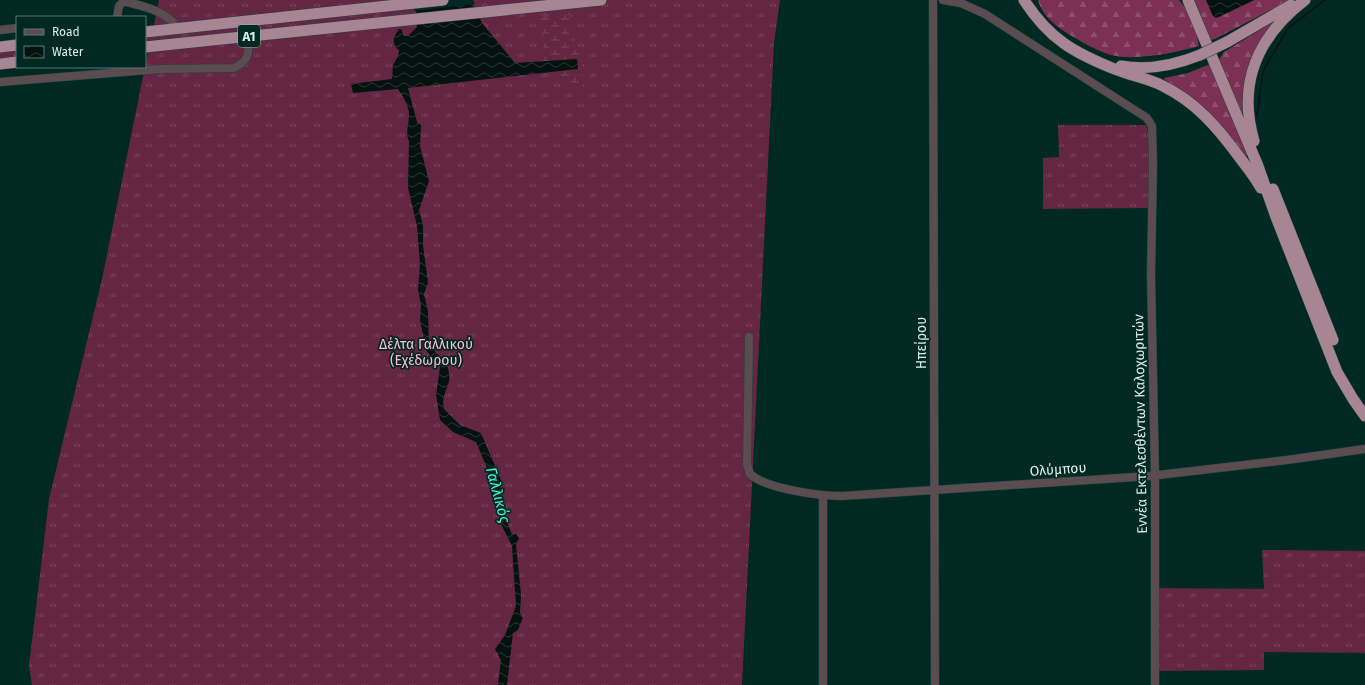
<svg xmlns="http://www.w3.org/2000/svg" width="1365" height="685" viewBox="0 0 1365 685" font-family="'Fira Sans',sans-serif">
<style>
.grass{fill:url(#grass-tufts)}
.forest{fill:url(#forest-firs)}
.wetland{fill:url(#wetland-marsh)}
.water{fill:url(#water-waves)}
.pier{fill:#002923}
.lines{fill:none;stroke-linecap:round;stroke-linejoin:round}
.stream{stroke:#051310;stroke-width:1.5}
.minor-casing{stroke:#1e443e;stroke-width:9}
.highway-casing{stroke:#1e443e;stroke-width:12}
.minor{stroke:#5a4c51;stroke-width:8}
.highway{stroke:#a78592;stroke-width:11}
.highway-bridge-casing{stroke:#1e443e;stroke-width:12;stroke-linecap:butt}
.highway-bridge{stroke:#a78592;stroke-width:11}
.labels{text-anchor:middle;stroke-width:3.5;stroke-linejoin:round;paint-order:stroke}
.shield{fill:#002923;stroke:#97b2ac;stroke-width:1}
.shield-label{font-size:13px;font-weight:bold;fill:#d8ece7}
.street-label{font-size:14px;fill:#d8ece7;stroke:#002923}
.park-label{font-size:14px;fill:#febad6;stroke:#002923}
.water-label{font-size:15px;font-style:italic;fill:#45f1d6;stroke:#002923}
</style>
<defs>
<pattern id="grass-tufts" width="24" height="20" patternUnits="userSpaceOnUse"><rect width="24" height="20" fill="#642643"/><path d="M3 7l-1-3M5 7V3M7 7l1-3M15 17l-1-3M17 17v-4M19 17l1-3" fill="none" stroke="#79465e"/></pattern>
<pattern id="forest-firs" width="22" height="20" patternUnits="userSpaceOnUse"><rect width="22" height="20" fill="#7c3154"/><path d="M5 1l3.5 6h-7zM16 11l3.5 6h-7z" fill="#8e4f6d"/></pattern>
<pattern id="wetland-marsh" width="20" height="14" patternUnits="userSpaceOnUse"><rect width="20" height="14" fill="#642643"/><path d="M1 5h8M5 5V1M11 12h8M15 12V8" fill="none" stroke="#79465e"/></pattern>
<pattern id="water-waves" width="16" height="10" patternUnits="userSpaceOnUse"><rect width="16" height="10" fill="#051310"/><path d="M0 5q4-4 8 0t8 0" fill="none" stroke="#293633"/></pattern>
</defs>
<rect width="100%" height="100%" fill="#002923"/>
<g class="grass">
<path d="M159,0H780L774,43L742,685H32L29,666L49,499L102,279L150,42H145V36L152,35Z"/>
<path d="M17,50V57L0,58V52Z"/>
<path d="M1058,125H1146L1149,135V208L1043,209V158L1059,157Z"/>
<path d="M1262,550L1365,551V653L1264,652V670L1156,671L1157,588L1264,589Z"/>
</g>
<g class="forest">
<path d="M1038,0H1179C1191,13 1196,29 1199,46C1175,53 1132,62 1108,54C1095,50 1082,42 1070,35C1057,27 1042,16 1038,0Z"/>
<path d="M1192,0H1206L1213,16L1219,17L1254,0H1290L1215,39L1211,40Z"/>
<path d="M1273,22L1275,23L1244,96L1243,113L1241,115L1218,61L1224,52Z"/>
<path d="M1210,64L1247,154L1246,156L1205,108L1165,80L1164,78L1188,73Z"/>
</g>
<path class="wetland" d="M569,15L575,42L582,59L583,89L547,75L543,68L537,64C547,50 545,32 536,18Z"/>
<g class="water">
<path d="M418,0H471L482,23L515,63L577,59L578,69L408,88L417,122L421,125L420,146L429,181L419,210L423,225V245L428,282L424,294L428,311L429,347C441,355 454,369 448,385C444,395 442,399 444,409L460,425L481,433L501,480L502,485L499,490C504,505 506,520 512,535L516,534L519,538L516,544L521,595L520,613L523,617L518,630L513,633L507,685H498L501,660L495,649L505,635L516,606L512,546L500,522V514L490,491L492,480L476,442L453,432L440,420L436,395L440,367L426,350L420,320L421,305L418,290L420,264L417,226L408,188L409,141C405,133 409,124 409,115C409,105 403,97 398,89L353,93L351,84L392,79L393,65L398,56L399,50L396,48C392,41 394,36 399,29H401L404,36H408L417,27L416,10Z"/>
<path d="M1206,0H1254L1216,18L1213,16Z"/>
</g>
<path class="pier" d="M416,0H473L475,4L414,11Z"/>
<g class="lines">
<path class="stream" d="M1257,116L1263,71L1288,28L1325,0"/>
<g class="minor-casing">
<g id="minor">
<path d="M933,0L935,685"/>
<path d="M943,0L961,3L985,14L1147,118L1152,126L1153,163L1151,275L1155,475V685"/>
<path d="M117,17L119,6L123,2H127C143,6 160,10 173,22"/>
<path d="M0,30L17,28"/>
<path d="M0,82L160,69L234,68C244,63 250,57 248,46"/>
<path d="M749,337L747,464L750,474C766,489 820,496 842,496L1150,476L1287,460L1365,449"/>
<path d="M823,496V685"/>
</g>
</g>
<g class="highway-casing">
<g id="highway">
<path d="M1024,0C1049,39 1074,53 1117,70C1132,76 1148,78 1163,86C1196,102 1218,128 1240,158C1247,167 1255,177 1261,188"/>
<path d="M1188,0L1258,166L1276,217L1337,372L1353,399L1365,416"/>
<path d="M145,32L443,0"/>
<path d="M1227,42L1291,5"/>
<path d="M0,47L17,45"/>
<path d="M145,47L601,0"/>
<path d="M0,64L17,62"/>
<path d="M1121,66C1149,71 1175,65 1200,55"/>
<path d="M1254,141C1237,83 1258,36 1305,0"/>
<path d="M1273,189L1333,340"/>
</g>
</g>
<use href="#minor" class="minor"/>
<use href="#highway" class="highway"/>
<g class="highway-bridge-casing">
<path id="highway-bridge" d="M1200,55L1227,42"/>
</g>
<use href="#highway-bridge" class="highway-bridge"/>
</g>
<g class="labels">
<rect class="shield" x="238" y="25" width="22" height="22" rx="3"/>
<g class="shield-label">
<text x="249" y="41">Α1</text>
</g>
<g class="street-label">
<text transform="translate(921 343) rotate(-90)" y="5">Ηπείρου</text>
<text transform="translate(1140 424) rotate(-91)" y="5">Εννέα Εκτελεσθέντων Καλοχωριτών</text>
<text transform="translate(1058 469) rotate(-4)" y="5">Ολύμπου</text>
</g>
<g class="park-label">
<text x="426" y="349">Δέλτα Γαλλικού<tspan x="426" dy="16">(Εχέδωρου)</tspan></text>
</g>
<g class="water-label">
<text transform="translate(498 495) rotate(75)" y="5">Γαλλικός</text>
</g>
</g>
<rect x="16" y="16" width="130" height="52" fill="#002923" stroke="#567771"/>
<rect x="24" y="29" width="20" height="6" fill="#5a4c51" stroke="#567771"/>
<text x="52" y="36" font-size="12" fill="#d8ece7">Road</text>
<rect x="24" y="46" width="20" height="12" fill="url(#water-waves)" stroke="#567771"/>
<text x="52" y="56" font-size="12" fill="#d8ece7">Water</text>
</svg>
